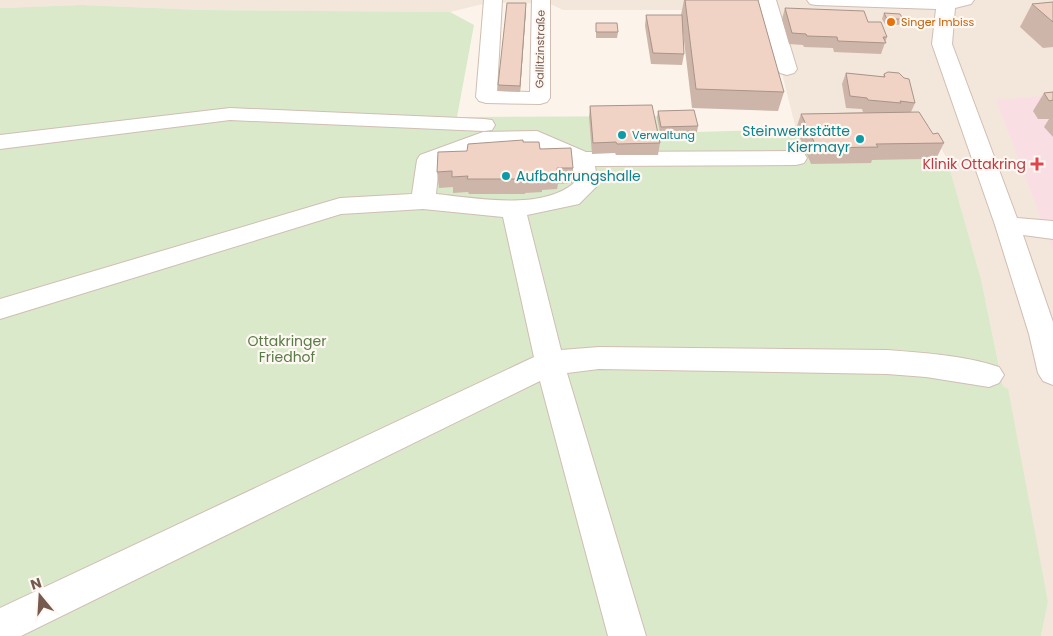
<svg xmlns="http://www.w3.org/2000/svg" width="1053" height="636" viewBox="0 0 1053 636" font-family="Poppins,sans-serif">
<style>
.residential{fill:#f3e6da}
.medical{fill:#f9dfe4}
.green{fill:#d9e9ca}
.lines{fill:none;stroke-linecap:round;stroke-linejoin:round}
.minor-casing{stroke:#d0beb3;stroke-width:2}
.minor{fill:#fff;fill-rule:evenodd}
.wall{fill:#ceb5a9}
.shaded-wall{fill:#a89489}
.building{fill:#f0d3c4;stroke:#a89489}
.food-dot{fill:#e8710a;stroke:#fef8f2;stroke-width:2}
.culture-dot{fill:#0f9aa8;stroke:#fef8f2;stroke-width:2}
.health-dot{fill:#e0444e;stroke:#fef8f2;stroke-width:2}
.labels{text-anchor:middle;stroke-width:4.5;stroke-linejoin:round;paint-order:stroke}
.far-food-label{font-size:11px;fill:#c56008;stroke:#fef8f2;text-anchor:start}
.far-street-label{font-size:11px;fill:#765a4f;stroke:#fef8f2}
.far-culture-label{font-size:11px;fill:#0d838f;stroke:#fef8f2;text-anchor:start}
.culture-label{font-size:14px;fill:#0d838f;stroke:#fef8f2;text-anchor:end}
.health-label{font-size:14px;fill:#be3a42;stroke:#fef8f2;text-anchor:end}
.park-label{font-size:14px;fill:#5a7b47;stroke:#fef8f2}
</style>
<rect width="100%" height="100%" fill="#fcf4eb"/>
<path class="residential" d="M0,0H1053V636H1041L1048,602L981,279L947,159L929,126L796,129L767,14L679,10H563L548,3H487L450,12L203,10L82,5L0,8Z"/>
<path class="medical" d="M1053,95V251L996,100Z"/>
<path class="green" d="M82,5L203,10L450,12L474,25L457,117L693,116L697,132L796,129L811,164L869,160L947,159L981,279L1003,386L1008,389L1048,602L1041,636H0V8Z"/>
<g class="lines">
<g class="minor-casing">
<g id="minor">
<path d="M484,0H502L497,91L530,92L532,0H550V98L547,102L540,104L486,103L479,101L476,97Z"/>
<path d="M758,0H776L797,69L794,73L787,75L780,73L777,69Z"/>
<path d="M807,0H974L971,4L955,8L952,44L1017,218L1053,221V239L1023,235L1053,322V385L1043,381L1038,373L1029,334L995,225L932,44L936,9L816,5L810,4Z"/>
<path d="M230,108L484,119L492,120L495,125L492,130L484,131L230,120L0,149V135Z"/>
<path d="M537,131L586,152L796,151L804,153L807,158L804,163L796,165L595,166L598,185L579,204L527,215L561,350L599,347L887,350C924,353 964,355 999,367L1004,375L999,383L989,387L926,377L887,374L599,369L567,373L646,636H608L540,381L21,636H0V608L534,357L503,217L423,209L341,214L0,319V299L340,198L412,194L417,160L420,155L483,132ZM533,145L572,163L574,183C541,211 476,198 436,194L439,164L486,146Z"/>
</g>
</g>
<use href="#minor" class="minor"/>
</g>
<g class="wall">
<path d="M684,0H758L784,92L778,111L692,108L682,24L684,54L682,65L651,64L645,26L646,15H681Z"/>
<path d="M1053,2V47L1043,48L1020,27L1032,4Z"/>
<path d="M785,8L868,22L887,37L881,54L834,52L833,48L804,47L803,45L789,44L782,19Z"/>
<path d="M526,9L520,92L498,91V85Z"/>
<path d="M884,13L903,19L901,25L885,24L882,19Z"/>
<path d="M596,23L618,32L617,38H596Z"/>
<path d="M846,73L883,77L884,74L915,103L911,112L933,134L944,143L936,159L872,160L871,163L811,164L796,129L801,114L873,112H863L862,109L846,108L842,84Z"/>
<path d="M1053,92V137L1044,127L1049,119H1038L1033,111L1044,93Z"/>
<path d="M590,106L660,143L658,155H616L615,153L592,154L589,117Z"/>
<path d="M658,111L698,126L697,132L660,133L657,117Z"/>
<path d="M523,142L540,149L573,168L572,183L558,184L557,189L542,190V192L525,193V194H469L468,192L453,193V187L439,188L437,172L467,151Z"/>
</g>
<path class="shaded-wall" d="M526,3V9L520,92V86Z"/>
<g class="building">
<path d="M685,0H758L784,92L696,89Z"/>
<path d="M1053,2V22L1032,4Z"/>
<path d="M507,3H526L520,86L498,85Z"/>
<path d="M785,8L864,11L868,22H881L887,37H883L886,43L838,41L837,37L807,36L806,34L792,33Z"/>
<path d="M884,13L900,14L903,19H887Z"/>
<path d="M646,15H682L684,54L653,53Z"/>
<path d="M596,23H617L618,32H596Z"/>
<path d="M888,72L899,73L904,78L909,79L915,103L900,101L901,103L868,100L867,98L850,96L846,73L885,77L884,74Z"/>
<path d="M1053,92V100L1049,101L1044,93Z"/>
<path d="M652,105L660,143L617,144L616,142L593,143L590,106Z"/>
<path d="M694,110L698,126L661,127L658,111Z"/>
<path d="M919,112L933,134L938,133L944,143L876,144L878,147L817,148L801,114Z"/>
<path d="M523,140V142H539L540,149L571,148L573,168H557L558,174H542V176L525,177V179H467L468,176L452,177V171L437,172L438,152L467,151L468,144Z"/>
</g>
<circle class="food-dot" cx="891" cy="22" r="5"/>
<g class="culture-dot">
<circle cx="622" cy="135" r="5"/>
<circle cx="860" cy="139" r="5"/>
<circle cx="506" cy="176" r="5"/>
</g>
<path class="health-dot" d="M1034.5 156.5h5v5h5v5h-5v5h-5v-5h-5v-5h5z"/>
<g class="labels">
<g class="far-food-label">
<text x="901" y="26">Singer Imbiss</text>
</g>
<g class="far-street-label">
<text transform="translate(540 49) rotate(-89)" y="4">Gallitzinstraße</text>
</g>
<g class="far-culture-label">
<text x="632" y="139">Verwaltung</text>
</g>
<g class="culture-label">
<text x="850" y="136">Steinwerkstätte<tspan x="850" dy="16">Kiermayr</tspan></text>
<text x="516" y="181" text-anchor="start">Aufbahrungshalle</text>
</g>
<g class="health-label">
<text x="1026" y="169">Klinik Ottakring</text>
</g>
<g class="park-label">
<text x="287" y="346">Ottakringer<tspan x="287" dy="16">Friedhof</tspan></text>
</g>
</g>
<g transform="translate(40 596) rotate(342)" stroke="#fef8f2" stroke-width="4" paint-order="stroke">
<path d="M0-4L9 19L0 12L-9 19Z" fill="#765a4f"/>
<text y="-8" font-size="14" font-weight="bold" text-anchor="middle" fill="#765a4f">N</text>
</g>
</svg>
